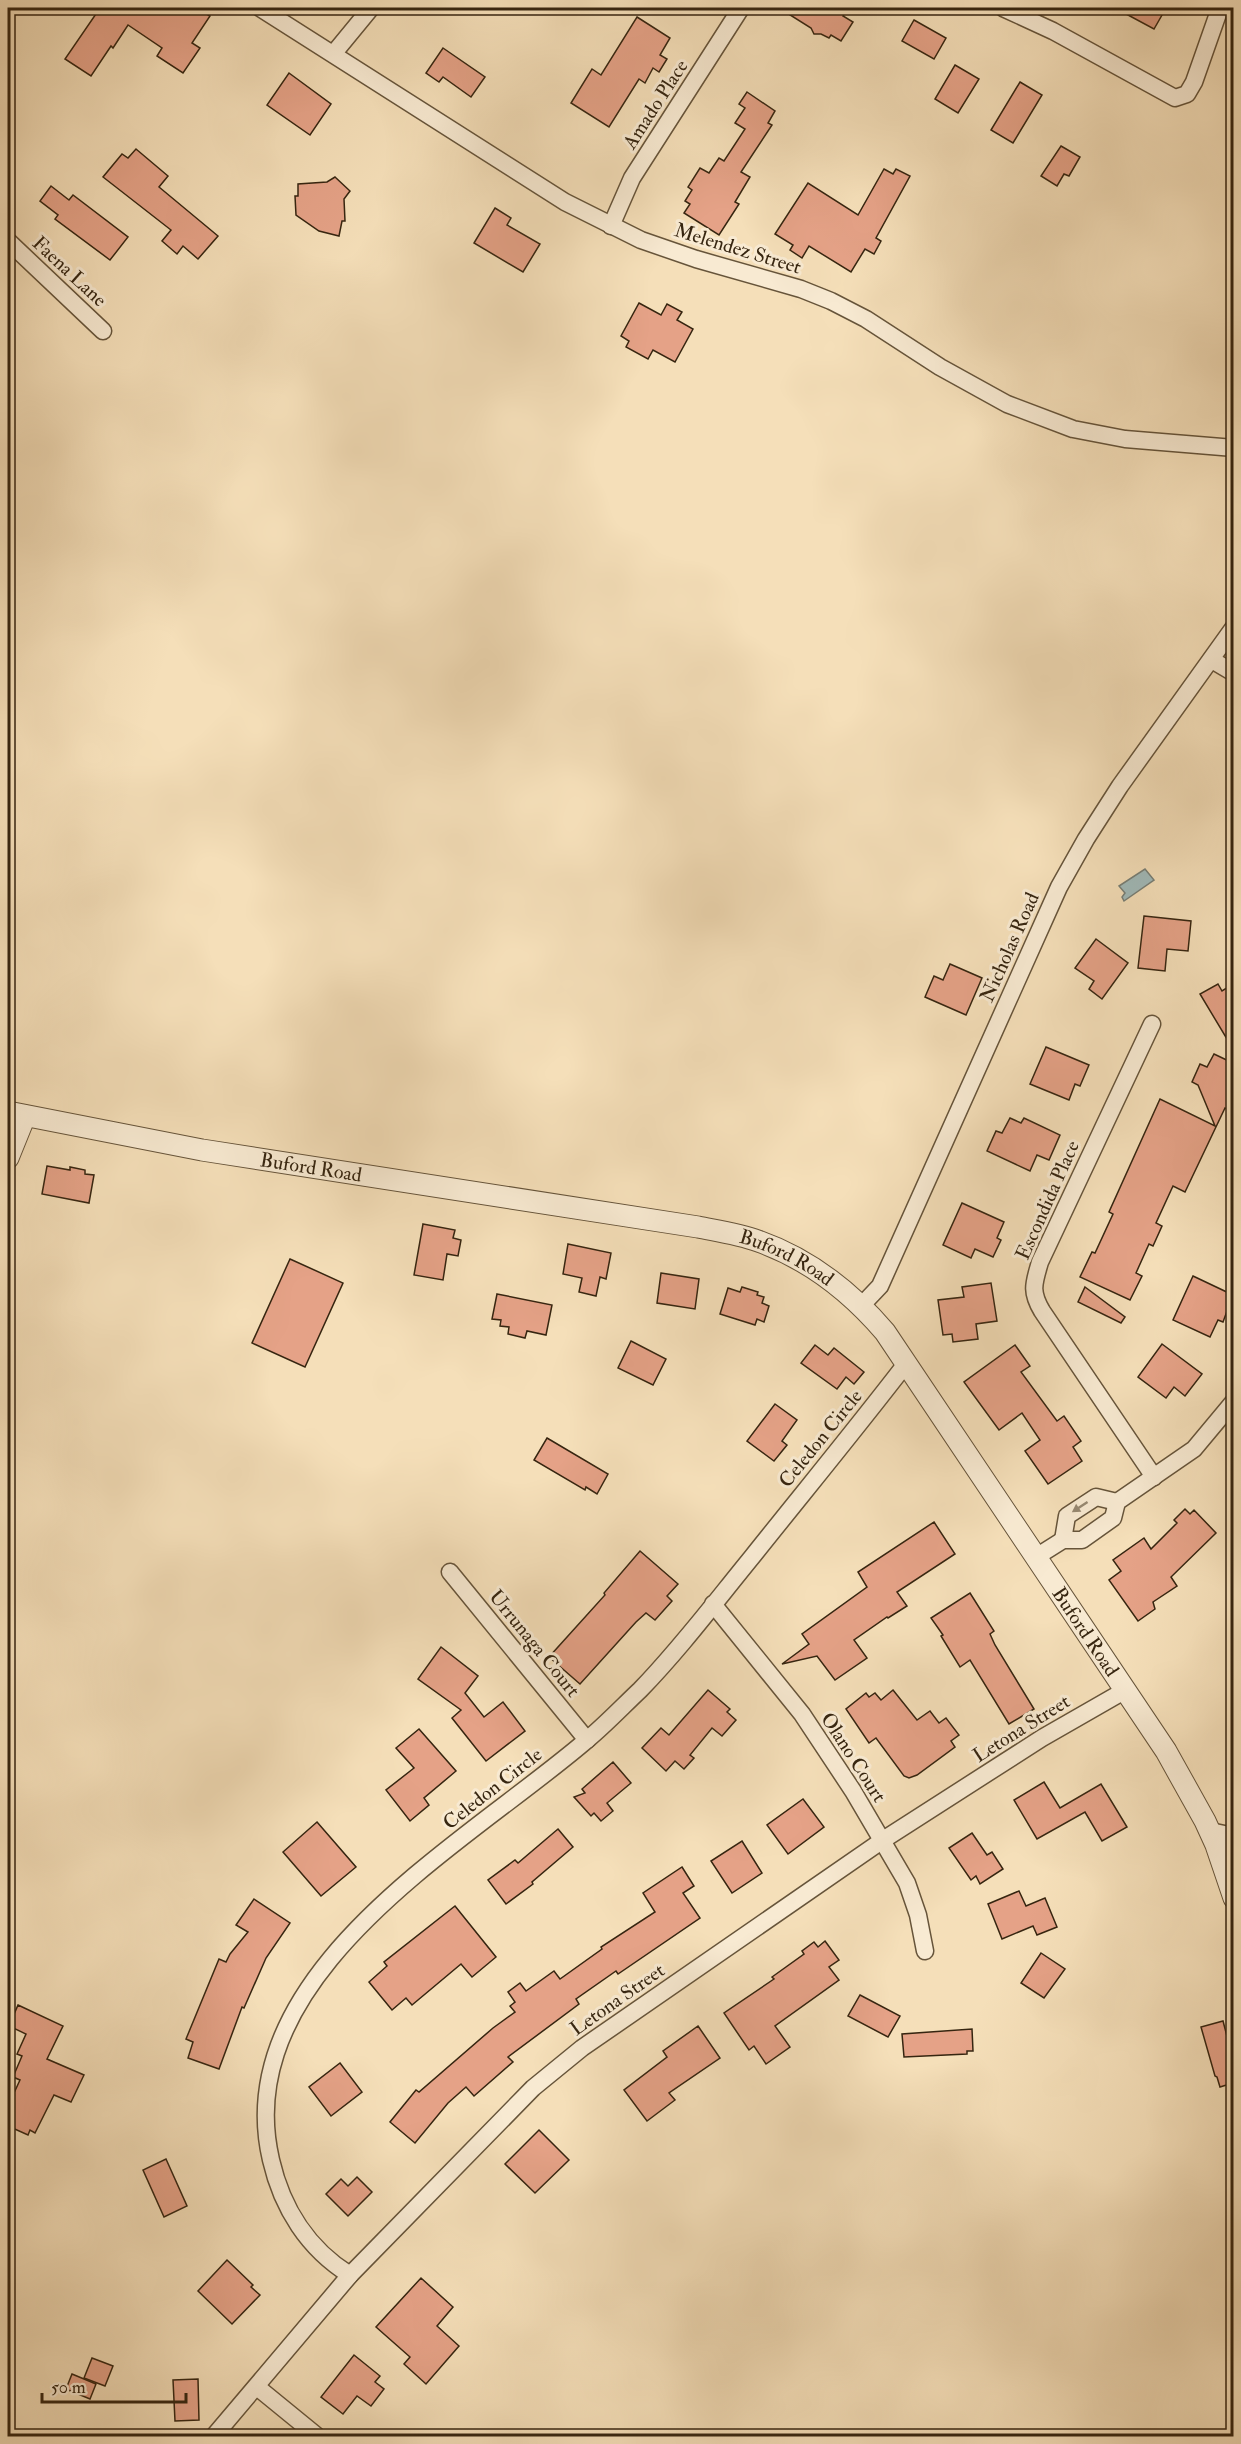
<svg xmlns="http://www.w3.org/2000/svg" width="1241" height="2444" viewBox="0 0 1241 2444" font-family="'IM FELL Double Pica',serif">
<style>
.water{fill:#a0baba;stroke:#767e76;stroke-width:1.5}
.building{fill:#e5a287;stroke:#362510;stroke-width:1.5}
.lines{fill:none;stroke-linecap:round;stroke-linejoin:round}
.minor-casing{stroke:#66543a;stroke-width:19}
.tertiary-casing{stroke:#66543a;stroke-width:23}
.minor{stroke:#f8ead2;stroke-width:16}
.tertiary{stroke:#f8ead2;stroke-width:21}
.oneway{fill:#978871}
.labels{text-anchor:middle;stroke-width:6;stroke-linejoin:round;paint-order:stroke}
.street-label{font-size:20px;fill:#362510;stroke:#f8ead2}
</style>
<rect width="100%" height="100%" fill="#f5dfb9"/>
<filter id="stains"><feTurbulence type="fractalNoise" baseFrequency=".00333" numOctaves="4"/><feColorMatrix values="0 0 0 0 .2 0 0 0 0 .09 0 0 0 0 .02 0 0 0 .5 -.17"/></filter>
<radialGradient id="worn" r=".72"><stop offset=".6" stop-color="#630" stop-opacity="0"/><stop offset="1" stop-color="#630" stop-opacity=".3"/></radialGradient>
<path class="water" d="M1145,869L1154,880L1124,901L1122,897L1125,893L1119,886Z"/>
<g class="building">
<path d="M100,8H196L210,16L192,43L200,48L183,73L157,56L162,48L128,25L113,48L111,46L91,76L65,59Z"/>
<path d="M779,8H848L843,16L853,22L841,41L831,35L829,38L821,34H814L811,28Z"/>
<path d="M1115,8H1166L1154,29Z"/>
<path d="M637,17L670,38L660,55L667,59L659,72L653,68L645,83L639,79L609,127L571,103L592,69L601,75Z"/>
<path d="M914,20L946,38L934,59L902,41Z"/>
<path d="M443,48L485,77L471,97L443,77L439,82L426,73Z"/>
<path d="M955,65L979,79L958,113L935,99Z"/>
<path d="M289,73L331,104L310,135L267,105Z"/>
<path d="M1020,82L1042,95L1013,143L991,130Z"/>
<path d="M747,92L775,111L768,123L772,125L741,172L750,177L735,202L739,204L719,235L684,213L690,204L685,201L692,190L688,187L700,168L709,173L719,158L724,161L745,129L735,123L745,108L739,104Z"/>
<path d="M1061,146L1080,157L1069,176L1064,174L1057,186L1041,176Z"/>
<path d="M136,149L168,176L159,187L218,236L198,259L183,246L177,254L162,241L171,230L103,177L122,154L128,158Z"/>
<path d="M884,169L893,174L896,169L910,176L876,238L881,241L874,254L865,249L851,272L809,246L802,258L790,250L793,245L775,234L808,183L858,215Z"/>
<path d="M335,177L350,191L344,199L345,221H342L339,236L319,231L296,215L295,196H298V184L327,182Z"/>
<path d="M51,186L69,200L73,195L128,237L110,260L55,219L58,215L40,201Z"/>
<path d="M495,208L511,218L507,225L540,244L523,272L474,243Z"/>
<path d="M639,303L661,315L667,304L682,312L677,320L693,329L675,362L653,350L648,359L626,347L629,341L621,336Z"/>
<path d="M1144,916L1191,921L1188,951L1167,949L1165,971L1138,968Z"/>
<path d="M1096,939L1128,963L1102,999L1089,989L1094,981L1075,968Z"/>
<path d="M950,964L982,978L966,1015L925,997L934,976L943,980Z"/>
<path d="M1218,984L1222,991L1233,984V1049L1200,994Z"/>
<path d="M1046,1047L1089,1065L1080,1086L1075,1084L1069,1100L1030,1084Z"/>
<path d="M1214,1054L1233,1063V1112L1225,1108L1185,1192L1173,1186L1156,1223L1162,1226L1153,1246L1149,1244L1136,1273L1142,1276L1130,1300L1080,1277L1092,1252L1095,1253L1113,1214L1109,1212L1160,1099L1215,1126L1198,1085L1192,1082L1200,1064L1207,1067Z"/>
<path d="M1010,1118L1021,1123L1024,1118L1060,1135L1049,1160L1037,1155L1030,1171L987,1151L996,1131L1002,1133Z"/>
<path d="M47,1166L70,1170V1167L85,1170V1174L94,1175L89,1203L42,1194Z"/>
<path d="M962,1203L1004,1222L997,1238L1001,1240L993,1257L975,1249L971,1258L943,1245Z"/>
<path d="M423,1224L455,1230L453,1238L461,1240L458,1256L447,1254L443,1280L414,1275Z"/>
<path d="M568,1244L611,1253L606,1279L600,1277L596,1296L579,1292L582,1278L563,1274Z"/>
<path d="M290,1259L343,1283L305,1367L252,1343Z"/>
<path d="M661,1273L699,1279L695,1309L657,1303Z"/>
<path d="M1193,1276L1233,1295L1223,1322L1218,1320L1210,1337L1173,1320Z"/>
<path d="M991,1283L997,1321L976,1324L978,1339L953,1342L952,1334L943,1335L938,1300L964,1297L962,1287Z"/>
<path d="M742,1287L758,1292L757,1295L764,1297L762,1303L769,1306L764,1322L757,1319L755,1325L720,1314L728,1288L740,1292Z"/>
<path d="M1085,1287L1125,1317L1121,1323L1078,1302Z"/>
<path d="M497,1294L552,1305L546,1335L527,1331L525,1338L508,1334L509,1327L500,1326L501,1320L492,1319Z"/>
<path d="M631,1341L666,1359L653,1385L618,1368Z"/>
<path d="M1162,1344L1202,1374L1185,1396L1174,1387L1166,1398L1138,1377Z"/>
<path d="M815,1345L828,1355L834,1348L864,1372L854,1384L846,1377L837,1389L801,1363Z"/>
<path d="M1015,1345L1030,1366L1021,1372L1057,1421L1064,1416L1081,1441L1073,1447L1082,1461L1048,1484L1025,1451L1040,1440L1022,1413L999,1430L964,1382Z"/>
<path d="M775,1404L797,1420L782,1441L787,1445L774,1461L747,1441Z"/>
<path d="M547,1438L608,1474L597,1494L586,1487L585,1490L534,1460Z"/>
<path d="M1185,1509L1190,1514L1194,1510L1216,1533L1171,1577L1177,1586L1153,1602L1155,1609L1138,1621L1109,1580L1121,1571L1113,1560L1144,1538L1151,1549L1177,1523L1174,1520Z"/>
<path d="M934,1522L955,1554L897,1592L907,1606L888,1618L887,1617L854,1640L867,1658L835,1680L817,1656L782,1664L809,1644L802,1634L867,1587L858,1572Z"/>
<path d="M640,1551L678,1584L667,1596L672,1601L655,1620L646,1613L636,1622L580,1684L549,1657L605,1595L604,1593Z"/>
<path d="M970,1593L994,1631L990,1634L995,1645L1034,1709L1009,1724L970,1660L960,1667L941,1636L943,1635L931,1618Z"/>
<path d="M441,1647L478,1676L465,1693L484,1717L503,1702L525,1731L486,1761L452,1718L461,1710L418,1679Z"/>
<path d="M708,1690L730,1709L727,1712L736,1720L722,1736L712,1728L690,1755L694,1758L684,1769L675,1761L666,1771L642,1748L661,1728L669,1735Z"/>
<path d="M893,1690L917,1720L930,1711L939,1723L946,1718L959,1735L951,1741L955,1747L917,1775L909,1778L904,1776L876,1738L869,1743L846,1709L866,1693L869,1697L875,1693L881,1700Z"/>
<path d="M419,1729L456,1771L424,1798L429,1805L410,1821L386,1790L414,1768L396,1748Z"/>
<path d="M613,1762L631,1783L607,1803L613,1811L601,1821L594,1813L591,1816L574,1797L585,1793L582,1789Z"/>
<path d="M1044,1782L1060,1808L1101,1784L1127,1827L1102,1841L1085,1812L1037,1839L1014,1800Z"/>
<path d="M803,1799L824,1827L788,1854L767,1825Z"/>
<path d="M317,1822L356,1867L321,1896L283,1852Z"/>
<path d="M558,1829L573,1847L532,1882L533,1884L506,1904L488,1880L515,1860L518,1863Z"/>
<path d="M972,1833L987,1855L992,1852L1003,1869L980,1884L976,1876L971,1880L949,1848Z"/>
<path d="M742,1841L762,1873L732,1893L711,1861Z"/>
<path d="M682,1867L694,1886L683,1893L700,1918L618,1974L616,1971L576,1999L579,2004L508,2057L513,2062L474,2096L466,2087L448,2103L415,2143L390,2122L416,2090L419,2092L493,2028L515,2012L510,2006L515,2002L508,1992L520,1983L526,1991L554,1971L560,1979L602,1949L601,1947L655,1912L643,1893Z"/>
<path d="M1019,1891L1026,1906L1045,1898L1057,1927L1037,1935L1033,1926L1002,1939L988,1904Z"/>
<path d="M254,1899L290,1923L266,1958L244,2008L242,2007L219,2069L188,2058L193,2042L186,2039L219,1959L226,1962L230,1954L248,1932L236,1925Z"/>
<path d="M455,1906L496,1957L472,1977L461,1964L412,2005L406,1998L392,2010L369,1982L387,1966L384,1962Z"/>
<path d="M825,1941L839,1960L829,1967L839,1980L775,2026L790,2047L766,2064L754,2046L749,2050L724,2013L774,1979L772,1977L804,1954L802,1951L814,1942L818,1947Z"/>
<path d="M1041,1953L1065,1969L1044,1998L1021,1983Z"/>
<path d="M860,1995L900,2016L888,2037L848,2016Z"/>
<path d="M18,2005L63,2026L47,2059L84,2075L71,2102L54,2095L35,2133L30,2130L28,2135L8,2126V2106L20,2080L13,2077L22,2056L17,2054L26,2034L9,2026Z"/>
<path d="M1223,2021L1229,2044L1233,2043V2083L1220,2087L1217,2077L1215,2076L1201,2027Z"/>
<path d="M698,2026L720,2058L669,2093L675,2100L647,2121L624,2090L667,2057L663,2051Z"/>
<path d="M972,2029L973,2051H967V2054L904,2057L902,2034Z"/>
<path d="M340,2063L362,2092L331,2116L309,2087Z"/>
<path d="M539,2130L569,2160L535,2193L505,2164Z"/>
<path d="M166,2159L187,2206L164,2217L143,2170Z"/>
<path d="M357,2177L372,2192L348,2216L326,2194L341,2179L348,2186Z"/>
<path d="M227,2260L253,2285L251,2287L260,2295L232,2324L198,2291Z"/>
<path d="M421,2278L453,2307L437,2326L459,2346L426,2384L404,2364L410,2357L376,2327Z"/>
<path d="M354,2355L380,2376L375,2382L384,2389L371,2406L357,2396L343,2414L321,2397Z"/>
<path d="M92,2358L113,2366L105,2386L84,2378Z"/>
<path d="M72,2374L96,2384L90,2399L66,2389Z"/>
<path d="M198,2379L199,2420L175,2421L173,2380Z"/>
</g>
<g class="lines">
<g class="minor-casing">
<g id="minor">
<path d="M260,8L565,202L641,240L696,259L801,289L831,301L866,319L940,367L1007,404L1073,429L1125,439L1234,448"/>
<path d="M1003,8L1053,31L1175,98L1187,94L1194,82L1220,8"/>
<path d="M334,53L371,8"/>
<path d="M611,226L632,178L741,8"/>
<path d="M8,241L103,331"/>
<path d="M1212,660L1234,673"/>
<path d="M1152,1024L1040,1262C1034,1283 1030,1291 1042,1311L1154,1477"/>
<path d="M862,1305L880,1286L1059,887L1086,839L1120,786L1234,627"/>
<path d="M1063,1540L1067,1516L1096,1497L1117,1502"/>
<path d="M1036,1557L1063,1540H1082L1113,1518L1117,1502L1194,1449L1234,1401"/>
<path d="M450,1572L587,1740"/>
<path d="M713,1604L802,1714L853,1791L907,1883L918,1915L925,1951"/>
<path d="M1210,1831L1234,1836"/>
<path d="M350,2275C308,2249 282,2208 271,2160C227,1972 469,1842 588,1739C606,1724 623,1706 640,1690C680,1649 716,1601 752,1557C803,1493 855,1430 905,1365"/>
<path d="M257,2387L317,2436"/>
<path d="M214,2436L350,2275L533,2088L582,2048L883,1840L1042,1738L1124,1691"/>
</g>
</g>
<g class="tertiary-casing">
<g id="tertiary">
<path id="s1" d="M8,1112L202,1150L698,1227C718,1231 739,1234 758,1241C809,1259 850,1291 885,1332L1166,1751L1205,1821L1216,1845L1234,1898"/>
<path d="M8,1158L25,1116"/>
</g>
</g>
<use href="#minor" class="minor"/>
<use href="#tertiary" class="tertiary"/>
</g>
<defs><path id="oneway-solid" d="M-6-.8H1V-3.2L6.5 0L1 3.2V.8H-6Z" transform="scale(1.5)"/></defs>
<use class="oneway" href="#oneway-solid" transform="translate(1080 1507) rotate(147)"/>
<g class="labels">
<g class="street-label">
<text transform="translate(655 104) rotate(-57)" y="7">Amado Place</text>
<text transform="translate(738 248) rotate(17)" y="7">Melendez Street</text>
<text transform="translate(70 271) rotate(43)" y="7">Faena Lane</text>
<text transform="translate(1009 947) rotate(-66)" y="7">Nicholas Road</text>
<text dy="7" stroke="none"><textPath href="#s1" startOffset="308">Buford Road</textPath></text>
<text transform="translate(1047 1200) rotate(-66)" y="7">Escondida Place</text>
<text dy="7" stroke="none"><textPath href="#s1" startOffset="794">Buford Road</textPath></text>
<text transform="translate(820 1438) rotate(-51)" y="7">Celedon Circle</text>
<text dy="7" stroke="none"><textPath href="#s1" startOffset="1280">Buford Road</textPath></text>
<text transform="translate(535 1643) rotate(51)" y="7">Urrunaga Court</text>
<text transform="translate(1021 1728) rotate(-32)" y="7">Letona Street</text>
<text transform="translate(854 1757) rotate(57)" y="7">Olano Court</text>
<text transform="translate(492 1788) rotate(-38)" y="7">Celedon Circle</text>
<text transform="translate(617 1999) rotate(-35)" y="7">Letona Street</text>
</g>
</g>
<rect width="1241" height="2444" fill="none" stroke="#f5dfb9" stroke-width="30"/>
<rect x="9" y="9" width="1223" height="2426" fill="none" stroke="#362510" stroke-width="3"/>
<rect x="15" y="15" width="1211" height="2414" fill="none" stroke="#362510" stroke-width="1.5"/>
<path d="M42 2393v9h144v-9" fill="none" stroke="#362510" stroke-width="3"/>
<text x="51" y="2393" font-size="18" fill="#362510" stroke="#f8ead2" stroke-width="4.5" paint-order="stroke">50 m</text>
<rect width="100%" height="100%" filter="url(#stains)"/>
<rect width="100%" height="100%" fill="url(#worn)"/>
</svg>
